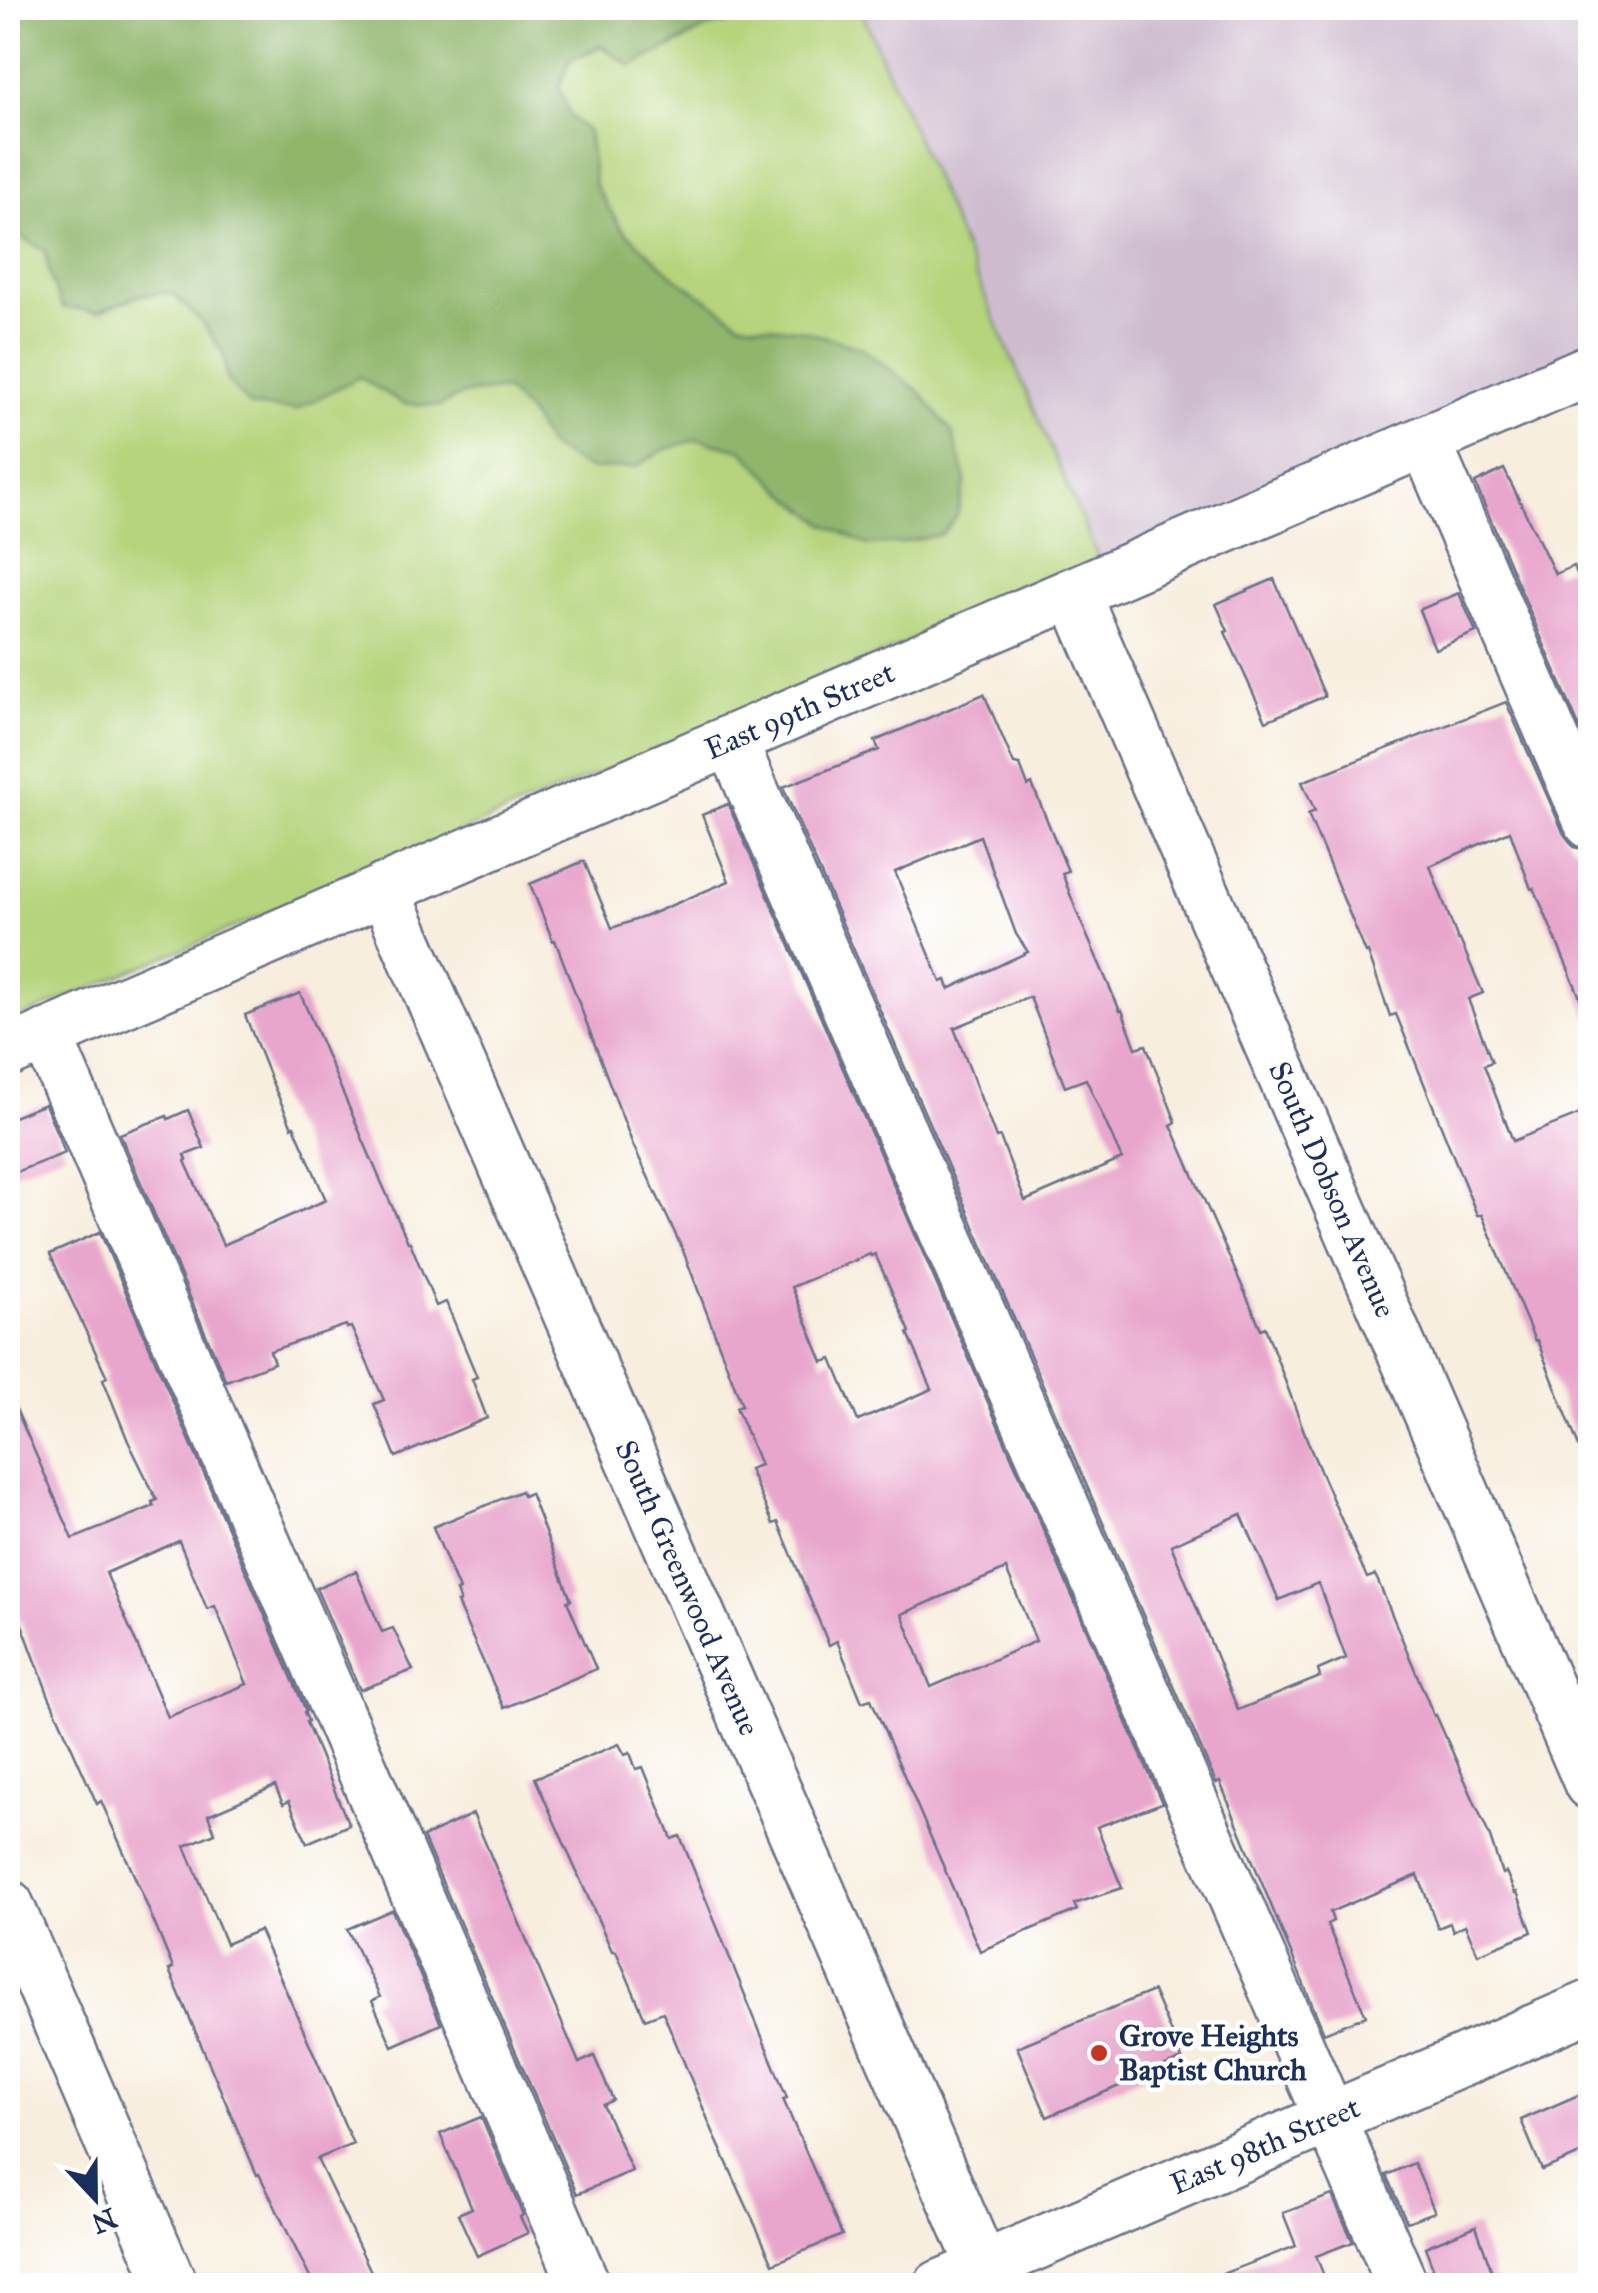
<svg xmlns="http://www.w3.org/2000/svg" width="1598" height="2293" viewBox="0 0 1598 2293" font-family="'IM FELL Great Primer',serif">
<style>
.industrial{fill:#cfbdcf}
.green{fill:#b5d47c;stroke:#68826d;stroke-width:2.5}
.forest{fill:#90b66c;stroke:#567265;stroke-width:2.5}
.building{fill:#e8a6cc;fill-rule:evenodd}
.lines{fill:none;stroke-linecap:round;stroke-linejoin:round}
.minor-casing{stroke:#68728a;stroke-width:55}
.minor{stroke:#fff;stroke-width:50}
.poi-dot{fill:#c8321e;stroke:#fff;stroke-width:4}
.labels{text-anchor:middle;stroke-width:9;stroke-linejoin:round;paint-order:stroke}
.street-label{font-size:30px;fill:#1b2f5e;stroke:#fff}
.poi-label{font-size:30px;font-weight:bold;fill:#1b2f5e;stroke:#fff;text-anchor:start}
</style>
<rect width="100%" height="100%" fill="#fff"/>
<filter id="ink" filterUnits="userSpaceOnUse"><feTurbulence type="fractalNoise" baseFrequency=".01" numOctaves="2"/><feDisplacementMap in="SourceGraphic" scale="20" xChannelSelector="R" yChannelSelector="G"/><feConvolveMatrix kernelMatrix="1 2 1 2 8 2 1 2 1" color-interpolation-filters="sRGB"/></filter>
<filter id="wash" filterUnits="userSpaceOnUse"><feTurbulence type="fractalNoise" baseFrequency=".0048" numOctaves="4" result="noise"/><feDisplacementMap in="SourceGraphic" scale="40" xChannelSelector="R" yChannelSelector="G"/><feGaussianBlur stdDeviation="2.25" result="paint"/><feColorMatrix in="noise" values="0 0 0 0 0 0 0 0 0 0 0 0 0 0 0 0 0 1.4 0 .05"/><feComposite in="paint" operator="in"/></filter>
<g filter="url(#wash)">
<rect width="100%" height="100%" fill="#f7eedd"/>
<path class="industrial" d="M860,8H1590V350L1100,562Z"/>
<path class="green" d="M783,8H860L1100,562L8,1023V238L15,234L45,251L52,282L97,312L141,295L172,293L202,322L224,354L227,380L295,410L359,377L402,403L439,406L463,394L504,389L529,414L550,448L635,467L662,450L698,439L742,450L790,497L825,524L801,330L740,322L676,278L622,229L595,186L588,132L570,116L558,86L569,60L602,46L671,48L709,27L773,12Z"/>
<path class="forest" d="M8,8H783L773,12L709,27L631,66L601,46L570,60L559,87L570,116L588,132L595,186L622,229L676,278L740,322L801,330L860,347L919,391L952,432L966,480L957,516L942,534L902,543L867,545L825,524L790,497L742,450L698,439L663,450L635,467L589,469L550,448L529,414L504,389L463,394L439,406L402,403L359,377L295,410L250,406L227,380L224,354L202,322L172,293L141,295L97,312L62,307L52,282L45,251L16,234L8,238Z"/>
<g id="blocks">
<g class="building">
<path d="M1504,469L1555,574L1574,566L1590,606V752L1475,483Z"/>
<path d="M1274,579L1325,696L1266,721L1225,632L1228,631L1216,604Z"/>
<path d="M1459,593L1476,632L1435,649L1419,610Z"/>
<path d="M984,694L1014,764L1020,765L1028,786L1032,784L1068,871L1062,873L1078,915L1120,1011L1122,1010L1136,1048L1146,1045L1176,1122L1171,1125L1261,1329L1265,1327L1311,1450L1367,1578L1375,1575L1378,1581L1434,1716L1436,1715L1490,1837L1502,1874L1506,1872L1515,1893L1517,1892L1532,1932L1478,1954L1465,1925L1453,1931L1450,1923L1438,1928L1418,1875L1330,1912L1333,1921L1327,1924L1366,2016L1324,2033L1220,1782L1216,1783L783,787L879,750L875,741ZM980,836L1016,934L1028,952L949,989L946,980L941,982L895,872ZM1030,997L1065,1087L1086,1079L1122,1159L1025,1201L1000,1137L996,1138L954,1028ZM1241,1514L1279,1600L1318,1583L1346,1658L1318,1670L1320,1677L1238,1710L1171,1545Z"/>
<path d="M1506,702L1564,834L1574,847L1590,851V1021L1534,888L1531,889L1510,831L1430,866L1458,940H1460L1483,993L1468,999L1492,1062L1484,1065L1513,1141L1590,1110V1469L1588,1470L1537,1340L1535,1341L1482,1215H1477L1396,1014L1390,1016L1368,952L1366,953L1308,814L1315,811L1302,782Z"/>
<path d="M728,804L1162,1803L1097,1827L1122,1888L1074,1904L1077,1910L980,1951L871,1699L862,1702L837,1641L829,1645L778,1522L773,1524L749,1469L760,1465L736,1407L742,1405L682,1248L633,1145L555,940L553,941L530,884L584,861L612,928L644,917L729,881L702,815ZM870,1254L871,1256L875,1254L910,1332L908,1333L932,1389L858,1421L832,1359L823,1362L792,1287ZM1006,1569L1036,1641L931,1687L902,1614Z"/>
<path d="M300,993L379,1177L408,1242H410L436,1306L446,1302L477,1377L472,1379L487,1418L396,1457L374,1404L384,1400L351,1327L347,1328L346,1325L270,1351L274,1363L226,1381L120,1134L167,1116L168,1119L188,1110L204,1148L185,1155L187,1160L185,1161L223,1245L326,1200L294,1126L292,1127L271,1080L245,1015Z"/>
<path d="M45,1104L65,1153L8,1175V1119Z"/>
<path d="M100,1232L306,1711L304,1712L308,1721L306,1722L349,1825L307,1843L289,1801L283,1804L275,1786L208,1815L215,1833L185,1846L226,1944L259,1930L330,2090L353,2144L317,2159L378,2286H314L259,2174L257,2175L169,1970L173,1968L141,1891L101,1801L97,1804L48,1694L20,1619L17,1620L8,1597V1391L73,1539L154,1506L152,1502L157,1500L128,1441L103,1379L107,1377L50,1254ZM179,1541L207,1609L215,1606L247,1684L168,1717L106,1573Z"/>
<path d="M521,1491L523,1496L530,1493L571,1600L567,1601L596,1669L504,1708L457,1603L460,1602L456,1591L459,1590L433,1527Z"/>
<path d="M356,1571L382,1632L393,1628L413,1670L360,1690L316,1588Z"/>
<path d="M619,1744L625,1755L630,1753L636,1769L643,1767L672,1839L680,1836L787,2098L783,2099L842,2235L773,2264L716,2139L663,2012L645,2019L616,1951H612L535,1778Z"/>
<path d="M473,1814L579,2063L594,2056L613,2100L603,2105L632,2171L577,2194L423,1837Z"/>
<path d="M392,1910L441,2024L392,2046L372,2001L380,1997L347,1929Z"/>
<path d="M1153,1991L1182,2059L1047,2117L1017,2047Z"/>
<path d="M1590,2090V2150L1542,2170L1521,2120Z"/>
<path d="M481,2117L523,2215L520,2217L528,2233L477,2256L458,2214L472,2208L440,2134Z"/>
<path d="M1414,2163L1435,2212L1407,2222L1386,2175Z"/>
<path d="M1332,2195L1353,2242L1316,2256L1328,2286H1202L1201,2282L1296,2246L1283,2213Z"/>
<path d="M1476,2226L1497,2286H1440L1425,2247Z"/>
</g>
</g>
</g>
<g filter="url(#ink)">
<use href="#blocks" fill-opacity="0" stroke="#68728a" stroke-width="2.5"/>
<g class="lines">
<g class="minor-casing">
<g id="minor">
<path d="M1425,441L1590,823"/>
<path id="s1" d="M1074,593L1590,1784"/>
<path d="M731,740L1403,2286"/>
<path id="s2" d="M384,889L991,2286"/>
<path d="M46,1035L585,2286"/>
<path id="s3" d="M8,1052L1590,370"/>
<path d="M8,1905L172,2286"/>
<path id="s4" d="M939,2286L1590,2006"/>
</g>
</g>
<use href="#minor" class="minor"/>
</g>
</g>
<circle class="poi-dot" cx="1099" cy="2053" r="10"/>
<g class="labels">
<g class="street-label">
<text dy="10" stroke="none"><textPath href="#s3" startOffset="862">East 99th Street</textPath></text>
<text dy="10" stroke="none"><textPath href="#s1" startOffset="650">South Dobson Avenue</textPath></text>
<text dy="10" stroke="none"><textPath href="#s2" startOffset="762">South Greenwood Avenue</textPath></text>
<text dy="10" stroke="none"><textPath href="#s4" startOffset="355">East 98th Street</textPath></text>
</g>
<g class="poi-label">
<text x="1119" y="2046">Grove Heights<tspan x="1119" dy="34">Baptist Church</tspan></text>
</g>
</g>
<rect width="1598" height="2293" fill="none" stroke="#fff" stroke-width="40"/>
<g transform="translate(95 2198) rotate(158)" stroke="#ffffff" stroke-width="8" paint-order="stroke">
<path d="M0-8L18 38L0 25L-18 38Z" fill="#1b2f5e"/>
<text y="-15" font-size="28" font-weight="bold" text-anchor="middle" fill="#1b2f5e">N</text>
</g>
</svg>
